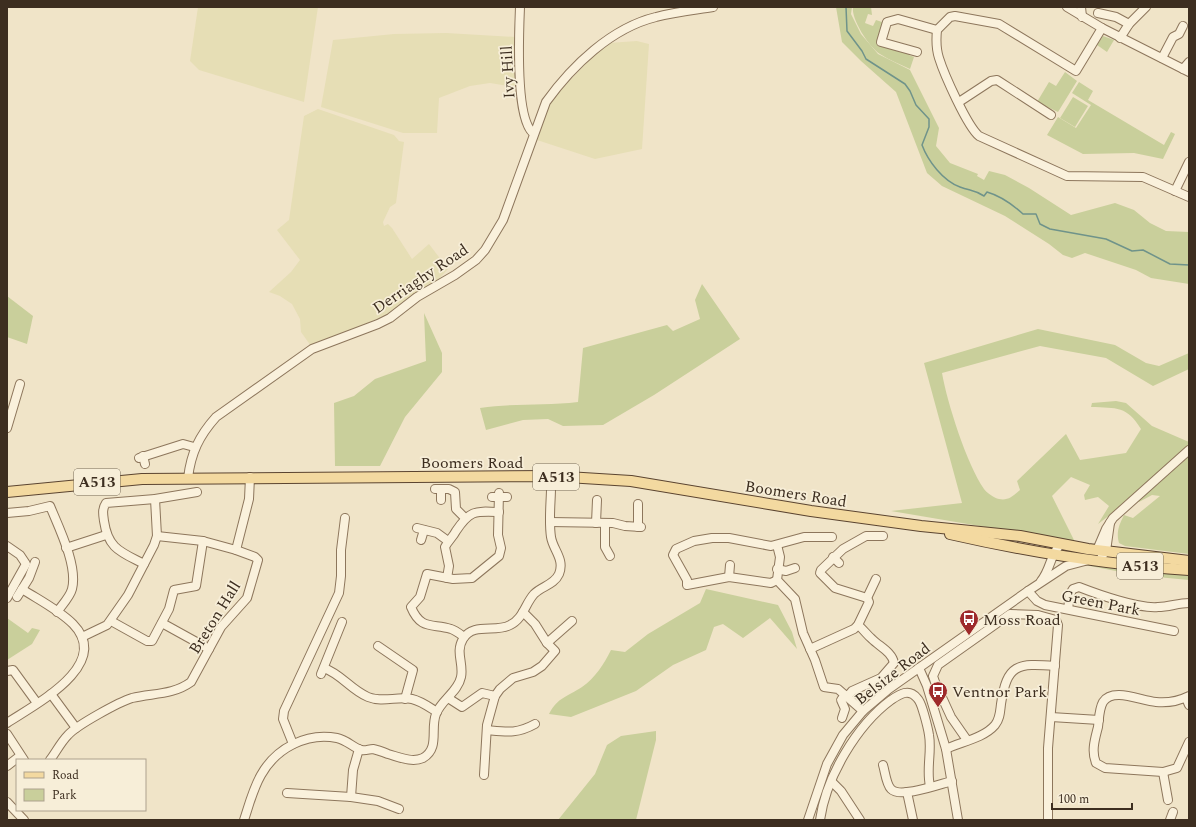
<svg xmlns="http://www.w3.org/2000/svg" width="1196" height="827" viewBox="0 0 1196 827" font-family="Spectral,serif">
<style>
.farmland{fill:#e6deb5}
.green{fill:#c9cf9b}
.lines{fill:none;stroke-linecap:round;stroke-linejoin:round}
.stream{stroke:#6f938a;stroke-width:1.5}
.minor-casing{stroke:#8d765c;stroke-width:10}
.major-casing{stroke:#5b4430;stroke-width:12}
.minor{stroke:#faf1dc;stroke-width:8}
.major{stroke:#f3d9a0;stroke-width:10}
.labels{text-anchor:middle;stroke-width:3.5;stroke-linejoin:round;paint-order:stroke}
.shield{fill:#f7eed8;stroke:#756857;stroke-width:1}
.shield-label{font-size:15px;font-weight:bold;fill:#3d2e20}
.street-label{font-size:16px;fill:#3d2e20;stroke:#f7eed8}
.poi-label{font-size:16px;fill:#3d2e20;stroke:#f7eed8;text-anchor:start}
</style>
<rect width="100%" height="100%" fill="#f0e4c8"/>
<g class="farmland">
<path d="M198,7H318L304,102L199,70L190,61Z"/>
<path d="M446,33L516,37L517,85L508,86L490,83L470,86L439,98L437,133H403L321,107L333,40L394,34Z"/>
<path d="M637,41L649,44L642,149L595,159L537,140L544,114L550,103L558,93L597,52L609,43Z"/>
<path d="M318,109L394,135L399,141L404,142L396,203L390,207L383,222L384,226L388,224L392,228L412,259L429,244L448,269L437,281L390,314L311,346L301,332L300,319L292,304L280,296L269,292L291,272L300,260L277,230L289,220L304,116Z"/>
</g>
<g class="green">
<path d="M836,7H852L851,14L861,34L878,54L910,70L939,128L936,146L950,163L978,174L977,176L984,180L989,171L1005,175L1029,188L1071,215L1115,203L1134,210L1150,223L1166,231L1189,232V284L1151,278L1136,270L1085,253L1072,258L1063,255L1049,244L1005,216L942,186L927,173L896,92L861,61L842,42Z"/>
<path d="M853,7H871L872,15L868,14L865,23L873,26L876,20L882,22L883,25L879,43L909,52V55L914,57L910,69C900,64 889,60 880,54C869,47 851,19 853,7Z"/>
<path d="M1103,36L1114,40L1107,52L1097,45Z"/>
<path d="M1065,72L1077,81L1058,112L1037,102L1049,82L1056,86Z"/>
<path d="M1079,82L1093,91L1088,100L1164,145L1171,132L1175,134L1163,159L1134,153L1083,154L1047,135L1058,117L1076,128L1091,105L1072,93Z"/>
<path d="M1073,97L1088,106L1075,127L1060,118Z"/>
<path d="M702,284L740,339L654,395L603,425L563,426L548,419L523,420L486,430L480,408C513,403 545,406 578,402L583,348L667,325L673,331L700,319L695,300Z"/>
<path d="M7,296L33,316L27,344L7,337Z"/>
<path d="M424,313L442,353V372L405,417L380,466H335L334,403L354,396L375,379L426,361Z"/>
<path d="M1038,329L1115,345L1146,363L1159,366L1189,353V369L1153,386L1106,358L1040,346L942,373C947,402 967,465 984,489C986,492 994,498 999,499C1008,501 1013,496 1020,490L1017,481L1066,434L1080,460L1126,453L1141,429C1127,406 1117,408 1091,407L1092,403L1116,401L1126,403L1152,426L1189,442V554L1125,546L1119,543C1116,532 1119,525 1124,515L1133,518L1160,496L1152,495L1139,502L1131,499L1098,524L1109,506L1098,497L1085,500L1084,495L1090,485L1071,477L1052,496L1075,542L891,511L962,503L924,363Z"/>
<path d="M1085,565L1189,574V580L1136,575Z"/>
<path d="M706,589L778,605L792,632L797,649L770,618L743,638L723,624L714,627L706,650L673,665L636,691L571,717L549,714C558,697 567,697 582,687C595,678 604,664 611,650L625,652L648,634L700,603Z"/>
<path d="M7,618L28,633L32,628L40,630L32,644L7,660Z"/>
<path d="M656,731V740L636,820H558L595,774L607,745L621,736Z"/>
</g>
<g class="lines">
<path class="stream" d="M846,7L847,31L862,51L866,59L905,84L910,91L916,105L929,119V127L922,145C928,161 943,181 960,187C971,191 973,189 984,196L987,192C1001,196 1012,204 1023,214H1036L1040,224L1050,229L1106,239L1132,251L1143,250L1170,264L1189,265"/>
<g class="minor-casing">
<g id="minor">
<path d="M520,7C519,31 515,118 533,133"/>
<path d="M1067,7L1102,28L1189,72"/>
<path d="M1081,7L1082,17"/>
<path d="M1098,13L1116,17L1129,24"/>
<path d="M1102,28L1076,71L999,24L955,16L950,17L937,30C936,40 936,49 939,58C944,74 967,126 979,136L1067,176L1143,177L1189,197"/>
<path d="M1120,38L1129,24L1146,7"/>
<path d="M917,52L881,42L887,22L898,19L937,30"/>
<path d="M1162,58L1173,37L1179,34L1183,26"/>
<path d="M1183,69L1189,62"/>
<path d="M959,102L991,81L997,80L1051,115"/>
<path d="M1175,191L1189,162"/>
<path d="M7,428L20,384"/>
<path d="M143,456L145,464"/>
<path d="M139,458L183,444L194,447"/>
<path d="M188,478C191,453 199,436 216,417L312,349L378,324L390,318L417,297L455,275L476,260L485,250L503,220L546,102C572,66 611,28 656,17C674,12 694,10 713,7"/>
<path d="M435,489H449L455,492L456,509L465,518"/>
<path d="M492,497H507"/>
<path d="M441,500V489"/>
<path d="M7,513L29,511L50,506C59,528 78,566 72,589C70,597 62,605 57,612"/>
<path d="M550,522L613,523L625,526L641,527"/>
<path d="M596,523L597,500"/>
<path d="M605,523V547L610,556"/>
<path d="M638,527V504"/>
<path d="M417,528L437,533L448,541"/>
<path d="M157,536L203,541L236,550L249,499L250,477"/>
<path d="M421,540L424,530"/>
<path d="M777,545L780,557L777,580L795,599L803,633L815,660L824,687L838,689L863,711"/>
<path d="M7,546L20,555L26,564L7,598"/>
<path d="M66,548L106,535"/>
<path d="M1097,550L1106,529L1113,518L1189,450"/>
<path d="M1102,556L1106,551L1110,523"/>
<path d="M833,557L839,563"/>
<path d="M144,564C121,552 108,549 104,521C103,514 102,509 106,503L155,499L197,492"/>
<path d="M777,569L786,571L795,568"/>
<path d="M729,577L730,565"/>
<path d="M447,578L449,566L445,547C448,541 453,537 456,531C470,510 475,511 499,512"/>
<path d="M777,580L771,583L729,577L687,585V580L673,555L676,549L694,541L712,538H729L771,546L804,537H832"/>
<path d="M1041,581C1051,569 1050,554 1061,544"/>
<path d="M1028,591L1037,601L1045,605L1174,631"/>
<path d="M17,597L29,578L35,562"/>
<path d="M867,598L876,579"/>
<path d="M1068,609L1070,594L1073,589L1079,587C1097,594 1139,609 1158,607C1169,607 1178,603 1189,603"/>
<path d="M523,612L535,624L547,643L572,621"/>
<path d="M111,621L147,641H152L169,609L174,590L196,586L203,541"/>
<path d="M162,623L209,649"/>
<path d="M82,637L107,625L128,595L154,545L157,536L155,499"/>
<path d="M464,637C460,634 455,630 451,629C433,623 421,631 411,607L420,597L427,574L453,579L472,578L499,556L501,548L498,535L499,493"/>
<path d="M378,646L413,670L405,699"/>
<path d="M810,649L854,629L858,625L869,602L867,598L835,588L820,573L821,570L843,549L866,536H883"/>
<path d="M324,668C341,674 351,690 368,697C383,703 397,696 412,699C421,701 429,707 437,712"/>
<path d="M919,668L927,686L946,749L958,820"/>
<path d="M7,671L13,670L37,703"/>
<path d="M321,674L342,622"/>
<path d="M51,694L76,728"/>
<path d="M1189,696C1179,701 1167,703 1156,702C1141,701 1113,687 1103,702C1099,709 1099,719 1098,727C1095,739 1091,751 1096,763L1105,768L1163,772L1177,768L1189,742"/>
<path d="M847,697L852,691L881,678L894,663C892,652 880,647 872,639C867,635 864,630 858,625"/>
<path d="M448,698L462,707L482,693L495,696"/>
<path d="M1186,698L1189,705"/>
<path d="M1051,717L1099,720"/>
<path d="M842,718L845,709L841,700L845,695"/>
<path d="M7,723C34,705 113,665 73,624C59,610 39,600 22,589"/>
<path d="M487,730C507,732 517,734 535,724"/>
<path d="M7,734L24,760"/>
<path d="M967,740L951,717L935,682L933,676L938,665L1010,614L1038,615L1056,620L1058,625L1048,748V820"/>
<path d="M293,744L283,719L284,711L339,593L341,576V550L345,518"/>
<path d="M946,749C961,742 984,738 995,725C1000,719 1000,712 1001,704C1007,664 1017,663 1055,666"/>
<path d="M50,760C56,752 61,742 68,735C77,725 119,702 132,698C153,693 173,695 191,682L221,627L247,598L258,560L255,557L236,550"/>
<path d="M883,765C885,771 886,784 891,789C900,799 940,784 952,781"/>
<path d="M7,766L20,756"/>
<path d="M1163,772L1168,800"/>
<path d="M484,775L487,725L495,696L500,689L513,678L533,672L542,666L555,651L547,643"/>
<path d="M832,782L841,791L860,820"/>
<path d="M907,792L913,820"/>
<path d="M287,793L351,797L378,801L399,809"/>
<path d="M351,797L353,770L359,749"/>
<path d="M7,802L24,820"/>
<path d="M244,820C249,805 253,789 261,775C276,748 307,732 337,738C347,740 352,747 361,750C366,751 369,749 373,749C378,750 383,752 388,754C399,757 412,763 423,758C440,748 430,729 436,714C441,700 458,692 461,677C464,664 455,652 463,639C473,622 496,633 510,625C523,619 525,604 534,594C542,586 554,585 559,574C565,559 553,550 551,537C548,517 552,496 551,476"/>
<path d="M808,820L827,764L843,735L863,711L889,689L1028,591L1066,566L1085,561"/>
<path d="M820,820C826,777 857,725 891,700C900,694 909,688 917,698C921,702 922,708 924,714C926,721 928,728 929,735C932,752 926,769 930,786"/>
<path d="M1170,820L1173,812"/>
</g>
</g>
<g class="major-casing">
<g id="major">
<path d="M7,492L142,479L551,476L631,481L811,511L921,526L1020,536L1088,549L1189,561"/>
<path d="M950,534C1029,552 1109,565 1189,570"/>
</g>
</g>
<use href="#minor" class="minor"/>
<use href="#major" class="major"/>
</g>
<defs>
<g id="bus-pin" transform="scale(1)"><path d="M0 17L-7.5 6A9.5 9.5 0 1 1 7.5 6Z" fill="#9e2a2b" stroke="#f7eed8"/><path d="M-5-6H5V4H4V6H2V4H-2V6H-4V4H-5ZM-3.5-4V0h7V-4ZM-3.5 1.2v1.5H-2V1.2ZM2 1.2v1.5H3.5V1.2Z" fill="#fff"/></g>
</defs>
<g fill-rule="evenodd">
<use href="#bus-pin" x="969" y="619"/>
<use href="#bus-pin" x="938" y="691"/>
</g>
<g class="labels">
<g class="shield">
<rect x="533" y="464" width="46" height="26" rx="3"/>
<rect x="74" y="469" width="46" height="26" rx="3"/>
<rect x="1117" y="553" width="46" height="26" rx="3"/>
</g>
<g class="shield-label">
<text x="556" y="482">A513</text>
<text x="97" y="487">A513</text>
<text x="1140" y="571">A513</text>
</g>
<g class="street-label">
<text transform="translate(507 72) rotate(-93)" y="6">Ivy Hill</text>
<text transform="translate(420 278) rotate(-34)" y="6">Derriaghy Road</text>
<text x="472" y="468">Boomers Road</text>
<text transform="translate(796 493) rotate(9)" y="6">Boomers Road</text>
<text transform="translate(1101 602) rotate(11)" y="6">Green Park</text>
<text transform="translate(214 617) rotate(-58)" y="6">Breton Hall</text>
<text transform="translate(892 673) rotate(-38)" y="6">Belsize Road</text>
</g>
<g class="poi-label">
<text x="983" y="625">Moss Road</text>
<text x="952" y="697">Ventnor Park</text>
</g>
</g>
<rect width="1196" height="827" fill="none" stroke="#3d2e20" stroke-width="16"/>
<rect x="16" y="759" width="130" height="52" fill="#f7eed8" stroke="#ada18e"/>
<rect x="24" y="772" width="20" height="6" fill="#f3d9a0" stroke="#ada18e"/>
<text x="52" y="779" font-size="12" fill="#3d2e20">Road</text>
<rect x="24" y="789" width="20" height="12" fill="#c9cf9b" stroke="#ada18e"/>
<text x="52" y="799" font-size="12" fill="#3d2e20">Park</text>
<path d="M1052 803v6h80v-6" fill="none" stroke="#3d2e20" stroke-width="2"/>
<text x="1058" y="803" font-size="12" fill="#3d2e20" stroke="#f7eed8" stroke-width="3" paint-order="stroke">100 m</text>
</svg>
